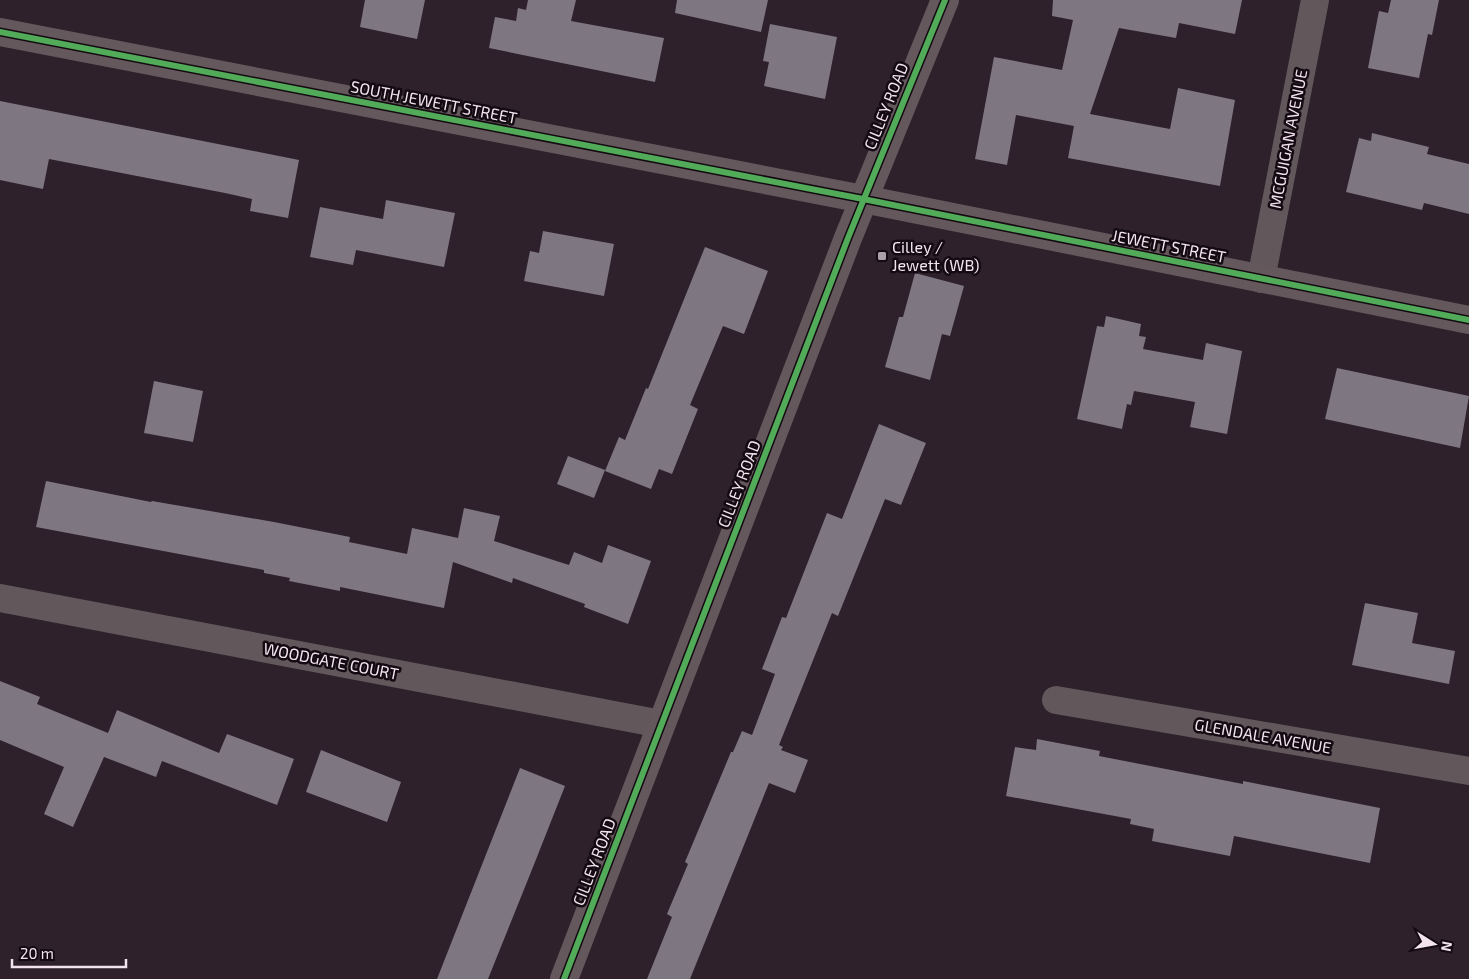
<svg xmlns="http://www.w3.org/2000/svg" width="1469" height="979" viewBox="0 0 1469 979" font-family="'Exo 2',sans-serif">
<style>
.building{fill:#7e7681}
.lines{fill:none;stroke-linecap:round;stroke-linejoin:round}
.street{stroke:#62575a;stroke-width:28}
.secondary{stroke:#65585c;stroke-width:28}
.cycleway-casing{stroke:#140a12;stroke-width:9}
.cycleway{stroke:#51ab58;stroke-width:6}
.poi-dot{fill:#ae9faa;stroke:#140a12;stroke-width:2}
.labels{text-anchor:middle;stroke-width:5;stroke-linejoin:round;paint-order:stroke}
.street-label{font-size:16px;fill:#f3e3ef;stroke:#140a12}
.poi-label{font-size:16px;fill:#f3e3ef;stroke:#140a12;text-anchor:start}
</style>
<rect width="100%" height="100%" fill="#2e212b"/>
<g class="building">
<path d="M365,0H425L417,39L360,27Z"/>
<path d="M528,0H576L571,21L664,38L655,82L489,48L495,17L516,21L518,8L526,10Z"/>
<path d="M677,0H768L761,32L675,13Z"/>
<path d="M1053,0H1242L1235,34L1179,23L1176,38L1119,28L1090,114L1170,129L1178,88L1235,100L1220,186L1068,158L1074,126L1016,115L1007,165L975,159L994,57L1062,70L1073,20L1052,16Z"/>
<path d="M1391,0H1439L1432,35L1428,34L1419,78L1368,68L1379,11L1388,13Z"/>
<path d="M770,24L837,37L825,99L764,86L769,62L763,61Z"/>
<path d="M0,101L299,160L288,218L250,211L252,199L225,193L49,159L43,189L0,180Z"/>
<path d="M1372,133L1429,147L1427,154L1469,164V214L1424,203L1422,210L1346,192L1359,138L1371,141Z"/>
<path d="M386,200L455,213L444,267L356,250L353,265L310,257L320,207L383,219Z"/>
<path d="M543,231L614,244L604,296L524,281L530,251L539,253Z"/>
<path d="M705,247L768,271L744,334L723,326L690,405L698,409L672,474L659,469L651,489L605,471L619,437L625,440L646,388L648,389Z"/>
<path d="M915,273L964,286L950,336L942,334L930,380L885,367L899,317H903Z"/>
<path d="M1106,316L1141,324L1139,336L1146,337L1143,349L1203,360L1206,343L1242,351L1227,434L1190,427L1195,402L1134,391L1131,405L1127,404L1122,429L1077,419L1097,326L1104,327Z"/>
<path d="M1337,368L1469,396L1460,448L1325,419Z"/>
<path d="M154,381L203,391L193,442L144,433Z"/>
<path d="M879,424L926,443L901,505L885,499L838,616L832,613L779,745L783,747L781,750L808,760L795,793L769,783L690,979H647L672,917L667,914L688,864L685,862L731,752H733L742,731L752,735L775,674L762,669L782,617L786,618L827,513L842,519Z"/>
<path d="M568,456L605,470L594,498L557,484Z"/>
<path d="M46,481L151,502L152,501L274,522L350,537L349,542L407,554L412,528L458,538L464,508L500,516L494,541L569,565L574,552L602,563L608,545L651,561L628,624L584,607L585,604L513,578L512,583L453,562L444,608L340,587V591L289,581L290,578L264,573V570L36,527Z"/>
<path d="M1365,603L1418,613L1412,643L1455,651L1449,684L1352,665Z"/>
<path d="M0,681L40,697L37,704L108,733L117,710L219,753L227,734L294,759L277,805L162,761L156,777L104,757L73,827L44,814L64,767L0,740Z"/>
<path d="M1037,739L1100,751L1099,756L1243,784V781L1380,808L1370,863L1234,836L1230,856L1152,841L1154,829L1130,824L1131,819L1006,796L1015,747L1036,750Z"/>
<path d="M321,750L401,782L387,822L306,792Z"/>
<path d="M520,768L565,786L533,867L488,979H437Z"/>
</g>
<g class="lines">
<g class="street">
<path d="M1261,279L1315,0"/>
<path d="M0,598L661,724"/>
<path d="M1056,700L1469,771"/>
</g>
<g class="secondary">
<path d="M0,32L863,199L1469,320"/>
<path d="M564,979L848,238L945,0"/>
</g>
<g class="cycleway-casing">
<g id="cycleway">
<path d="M0,32L863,199L1469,320"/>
<path d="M564,979L848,238L945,0"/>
</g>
</g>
<use href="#cycleway" class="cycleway"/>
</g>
<rect class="poi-dot" x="877" y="251" width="10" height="10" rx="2.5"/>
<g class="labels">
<g class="street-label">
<text transform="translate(434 102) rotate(11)" y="6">SOUTH JEWETT STREET</text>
<text transform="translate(886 106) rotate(-68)" y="6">CILLEY ROAD</text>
<text transform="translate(1288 139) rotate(-79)" y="6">MCGUIGAN AVENUE</text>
<text transform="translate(1169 246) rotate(11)" y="6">JEWETT STREET</text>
<text transform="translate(739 484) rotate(-69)" y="6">CILLEY ROAD</text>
<text transform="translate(331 661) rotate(11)" y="6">WOODGATE COURT</text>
<text transform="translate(1263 736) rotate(10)" y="6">GLENDALE AVENUE</text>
<text transform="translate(594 862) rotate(-69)" y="6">CILLEY ROAD</text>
</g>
<g class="poi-label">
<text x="892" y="253">Cilley /<tspan x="892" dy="18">Jewett (WB)</tspan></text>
</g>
</g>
<g transform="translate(1434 944) rotate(101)" stroke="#140a12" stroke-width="4" paint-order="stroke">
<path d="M0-4L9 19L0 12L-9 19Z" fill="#f3e3ef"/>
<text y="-8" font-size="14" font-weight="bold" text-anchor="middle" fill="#f3e3ef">N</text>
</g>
<path d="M12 959v8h114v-8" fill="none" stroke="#f3e3ef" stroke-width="2.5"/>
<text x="20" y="959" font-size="15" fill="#f3e3ef" stroke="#140a12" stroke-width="4" paint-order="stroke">20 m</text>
</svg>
